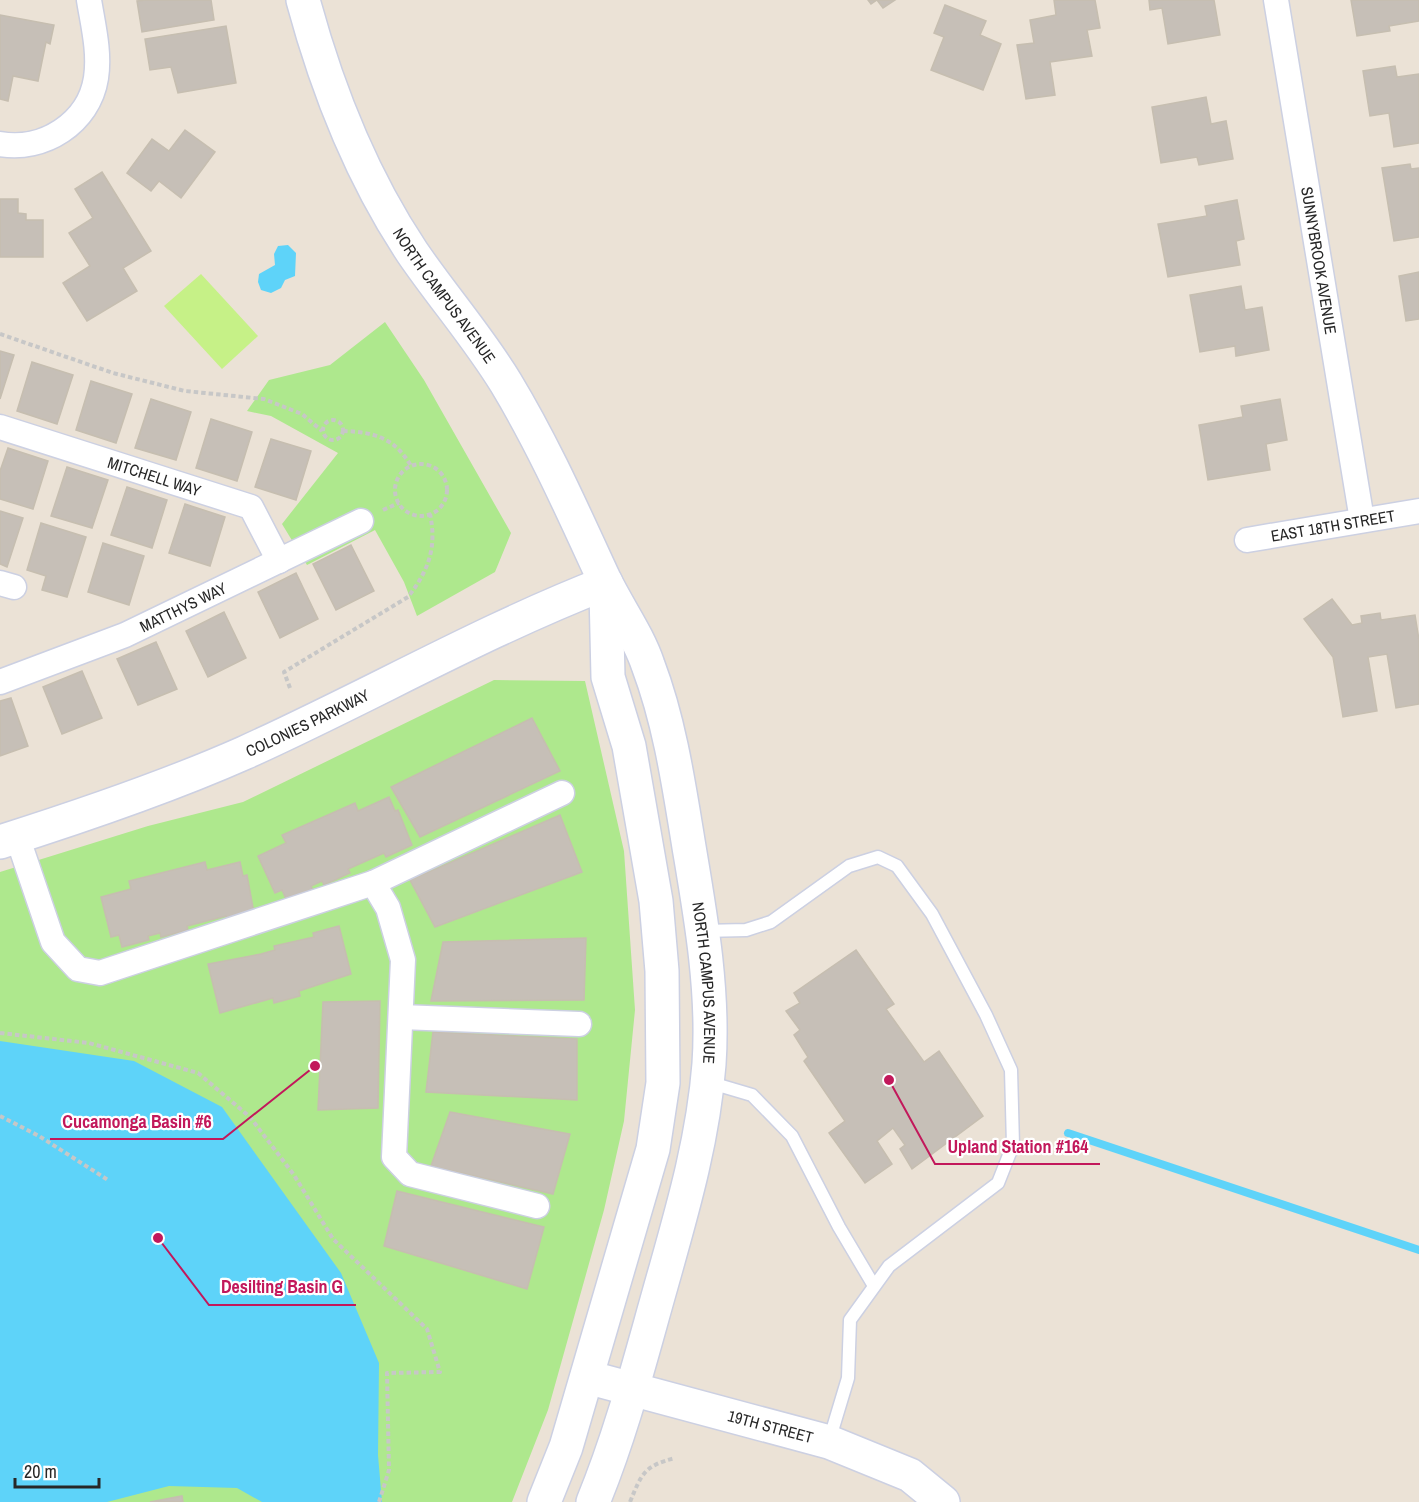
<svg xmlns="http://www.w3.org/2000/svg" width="1419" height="1502" viewBox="0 0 1419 1502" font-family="'Archivo Narrow',sans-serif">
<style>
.green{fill:#aee88d}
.pitch{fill:#c6f187}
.water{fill:#5ed3f9}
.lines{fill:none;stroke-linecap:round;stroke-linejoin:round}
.stream{stroke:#5ed3f9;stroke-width:8}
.building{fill:#c6bfb7;stroke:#c6beb0;stroke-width:1.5}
.lane-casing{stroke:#ccd0e2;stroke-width:15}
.street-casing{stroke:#ccd0e2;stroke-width:27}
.secondary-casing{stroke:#ccd0e2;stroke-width:36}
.path{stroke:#c7c7c7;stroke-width:4;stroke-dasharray:4.5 3;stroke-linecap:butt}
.lane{stroke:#fff;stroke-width:12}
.street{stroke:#fff;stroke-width:24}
.secondary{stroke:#fff;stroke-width:33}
.labels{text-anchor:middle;stroke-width:4.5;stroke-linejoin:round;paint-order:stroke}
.street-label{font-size:16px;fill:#272727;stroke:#fff}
.leader{fill:none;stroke:#c2185b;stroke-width:2}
.callout-dot{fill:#c2185b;stroke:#fff;stroke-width:2}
.callout-label{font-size:18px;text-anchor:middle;font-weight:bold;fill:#c2185b;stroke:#fff;stroke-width:4.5;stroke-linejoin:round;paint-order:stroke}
</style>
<rect width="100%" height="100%" fill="#ebe2d6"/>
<g class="green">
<path d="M385,322L424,380L511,533L495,572L417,616L404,582L375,530L307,565L282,524L338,453L271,416L247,411L269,380L330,365Z"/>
<path d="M494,680L585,681L624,851L635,1010L624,1121L604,1210L548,1410L512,1502H0V872L148,826L243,802Z"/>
</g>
<path class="pitch" d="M201,274L258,336L222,369L164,306Z"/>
<g class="water">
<path d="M288,245L296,253L295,276L285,280L281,288L271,293L261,290L258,282L259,274L275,265L274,254L278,246Z"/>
<path d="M0,1041L134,1061L222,1107L341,1273L379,1363L378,1455L382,1502H262L237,1488L169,1486L107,1502H0Z"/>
</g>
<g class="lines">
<path class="stream" d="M1068,1133L1419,1250"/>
</g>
<g class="building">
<path d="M145,0H211L214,20L142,32L137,1Z"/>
<path d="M868,0H895L883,8L877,0L871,4Z"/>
<path d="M1054,0H1095L1100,28L1087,30L1092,56L1050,62L1055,95L1026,99L1017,45L1034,43L1030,20L1056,15Z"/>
<path d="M1149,0H1214L1220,35L1168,44L1162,8L1150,10Z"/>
<path d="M1351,0H1419V21L1389,26L1390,31L1357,36Z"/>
<path d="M945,5L986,21L980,35L1001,44L983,90L931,70L944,37L934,33Z"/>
<path d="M0,15L54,25L50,44L46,42L38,81L13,76L8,101L0,99Z"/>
<path d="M226,26L236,83L178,93L171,67L150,70L145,39Z"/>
<path d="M1395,66L1397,77L1419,74V143L1394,147L1389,113L1370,116L1363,71Z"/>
<path d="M1206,97L1211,124L1226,121L1233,159L1199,165L1197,157L1161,163L1152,107Z"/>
<path d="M185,130L215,152L181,198L159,181L151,191L127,173L152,139L169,151Z"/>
<path d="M1410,164L1411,169L1419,168V237L1394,241L1382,168Z"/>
<path d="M102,172L151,251L123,268L137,291L87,321L63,283L90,266L69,233L93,218L75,189Z"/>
<path d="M0,199H18V213L26,214V220H43V257H0Z"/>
<path d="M1237,200L1244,239L1236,241L1240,265L1168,277L1158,224L1207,216L1205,206Z"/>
<path d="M1419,272V319L1406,321L1399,276Z"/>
<path d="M1241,286L1245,310L1262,307L1269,350L1236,356L1235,346L1200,352L1190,295Z"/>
<path d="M0,351L14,355L0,399Z"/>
<path d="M32,362L73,375L57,424L17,411Z"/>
<path d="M91,381L132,394L116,443L76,430Z"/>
<path d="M151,399L191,412L176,460L135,448Z"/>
<path d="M1280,399L1287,440L1266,444L1270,470L1208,480L1199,425L1243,417L1241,406Z"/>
<path d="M211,419L252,432L237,481L196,468Z"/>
<path d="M271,439L311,451L296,500L255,487Z"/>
<path d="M8,448L48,461L33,509L0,499V471Z"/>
<path d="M67,467L108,480L92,528L51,516Z"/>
<path d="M127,487L167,500L152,548L111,535Z"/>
<path d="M185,504L225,517L210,566L169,553Z"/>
<path d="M0,511L23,518L7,567L0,564Z"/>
<path d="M41,523L86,537L67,597L42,590L46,576L27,570Z"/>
<path d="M103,543L144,556L129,605L88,592Z"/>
<path d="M351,545L374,591L336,610L313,564Z"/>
<path d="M296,573L318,619L280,638L258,592Z"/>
<path d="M1332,599L1352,625L1362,623L1361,616L1380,613L1381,620L1415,615L1419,640V704L1396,708L1387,654L1368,657L1377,711L1343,717L1333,657L1304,619Z"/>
<path d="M224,612L246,658L208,677L186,631Z"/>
<path d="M156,642L177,689L138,705L117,659Z"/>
<path d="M82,671L102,718L62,734L43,687Z"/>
<path d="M11,698L28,746L0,756V701Z"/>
<path d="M532,718L560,771L420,837L391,787Z"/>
<path d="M389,797L395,811L398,810L412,845L386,857L384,853L348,869L350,873L324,885L322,881L311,886L313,890L287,901L282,890L275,893L258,856L286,843L282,835L355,803L358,811Z"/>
<path d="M560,815L582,872L435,927L410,880Z"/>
<path d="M205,862L207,870L240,862L243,876L247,875L254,913L227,920L226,916L187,926L188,930L161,937L160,933L148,936L149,940L122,947L119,935L111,937L101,897L131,889L129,881Z"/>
<path d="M339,926L351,974L299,991L300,996L274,1003L273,998L220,1013L208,964L261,954L275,950L274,946L314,937L313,933Z"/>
<path d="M586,938L584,1000L431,1001L443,942Z"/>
<path d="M856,950L894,1004L886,1009L924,1062L939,1051L983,1116L912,1169L900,1149L905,1145L893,1128L877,1141L892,1164L865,1183L829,1133L845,1121L804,1061L808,1057L794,1035L800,1030L786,1011L800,1003L794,993Z"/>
<path d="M380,1001L378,1108L318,1110L323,1002Z"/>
<path d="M433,1032L577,1039V1100L426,1092Z"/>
<path d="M450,1112L570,1134L553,1194L431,1166Z"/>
<path d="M397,1191L544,1227L527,1289L384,1246Z"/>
<path d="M182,1496L183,1502H150Z"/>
</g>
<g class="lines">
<g class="lane-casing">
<g id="lane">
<path d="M702,931L746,930L771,922L849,866L878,857L897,866L932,914L986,1015L1011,1070L1013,1145L998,1183L889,1266L850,1320L848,1378L829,1441"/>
<path d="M708,1082L752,1095L792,1136L839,1227L874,1286"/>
</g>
</g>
<g class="street-casing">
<g id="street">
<path id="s1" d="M1276,0L1362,520"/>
<path d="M0,144C43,152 89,123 96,78C100,52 93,25 89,0"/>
<path id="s2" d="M0,427L251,507L279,561"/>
<path id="s3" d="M1247,540L1419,511"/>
<path d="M0,583L14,587"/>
<path id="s4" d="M0,682L125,635L361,521"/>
<path d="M17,836L53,942L78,969L100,973L373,883L388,908L403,960L394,1157L410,1174L537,1206"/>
<path d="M373,883L562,793"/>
<path d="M401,1017L579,1024"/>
</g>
</g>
<g class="secondary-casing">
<g id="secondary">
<path id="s5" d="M303,0C327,89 360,174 412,252C442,296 478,337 506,383C544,446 573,512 604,579C618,608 638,635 648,665C670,723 679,786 689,847C701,918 714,992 709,1064C703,1143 680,1218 659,1293C639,1364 621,1434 593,1502"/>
<path id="s6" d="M0,842C82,816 165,788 244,753C366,698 482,631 606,583"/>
<path id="s7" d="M587,1377L829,1442L910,1475L943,1502"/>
<path d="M544,1502L566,1447L653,1149L663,1083L662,971L656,901L629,746L608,677L606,591"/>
</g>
</g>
<g class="path">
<path d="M0,334L113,373L185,391L264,399L302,414L322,431"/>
<circle cx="333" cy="430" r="10"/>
<path d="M343,431C374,432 395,438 411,466"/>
<circle cx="421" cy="490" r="26"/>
<path d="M383,510L399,503"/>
<path d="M290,688L284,672L408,597C429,570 437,547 430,514"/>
<path d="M0,1033L89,1043L198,1073L250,1117L294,1175L333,1239L427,1329L440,1372L387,1373L389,1470L379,1502"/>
<path d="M0,1116L39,1136L108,1180"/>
<path d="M630,1502C642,1473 644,1466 675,1458"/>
</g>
<use href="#lane" class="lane"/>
<use href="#street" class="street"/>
<use href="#secondary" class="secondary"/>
</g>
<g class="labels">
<g class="street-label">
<text dy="6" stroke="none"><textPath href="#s1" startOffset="264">SUNNYBROOK AVENUE</textPath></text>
<text dy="6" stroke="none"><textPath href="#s5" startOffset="330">NORTH CAMPUS AVENUE</textPath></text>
<text dy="6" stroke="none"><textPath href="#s2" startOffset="162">MITCHELL WAY</textPath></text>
<text dy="6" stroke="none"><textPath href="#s3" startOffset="87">EAST 18TH STREET</textPath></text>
<text dy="6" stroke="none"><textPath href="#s4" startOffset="198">MATTHYS WAY</textPath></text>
<text dy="6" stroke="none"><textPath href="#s6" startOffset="330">COLONIES PARKWAY</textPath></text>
<text dy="6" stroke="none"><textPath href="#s5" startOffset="1077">NORTH CAMPUS AVENUE</textPath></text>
<text dy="6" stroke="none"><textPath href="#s7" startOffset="190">19TH STREET</textPath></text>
</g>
</g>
<path class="leader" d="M315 1066L223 1139H50M889 1080L935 1164H1100M158 1238L209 1305H356"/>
<g class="callout-dot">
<circle cx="315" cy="1066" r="6"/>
<circle cx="889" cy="1080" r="6"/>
<circle cx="158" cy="1238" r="6"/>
</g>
<g class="callout-label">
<text x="137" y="1128">Cucamonga Basin #6</text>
<text x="1018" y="1153">Upland Station #164</text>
<text x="282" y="1293">Desilting Basin G</text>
</g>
<path d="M15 1478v9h84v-9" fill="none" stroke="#272727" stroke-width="3"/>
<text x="24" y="1478" font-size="18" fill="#272727" stroke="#ffffff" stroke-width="4.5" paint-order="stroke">20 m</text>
</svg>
